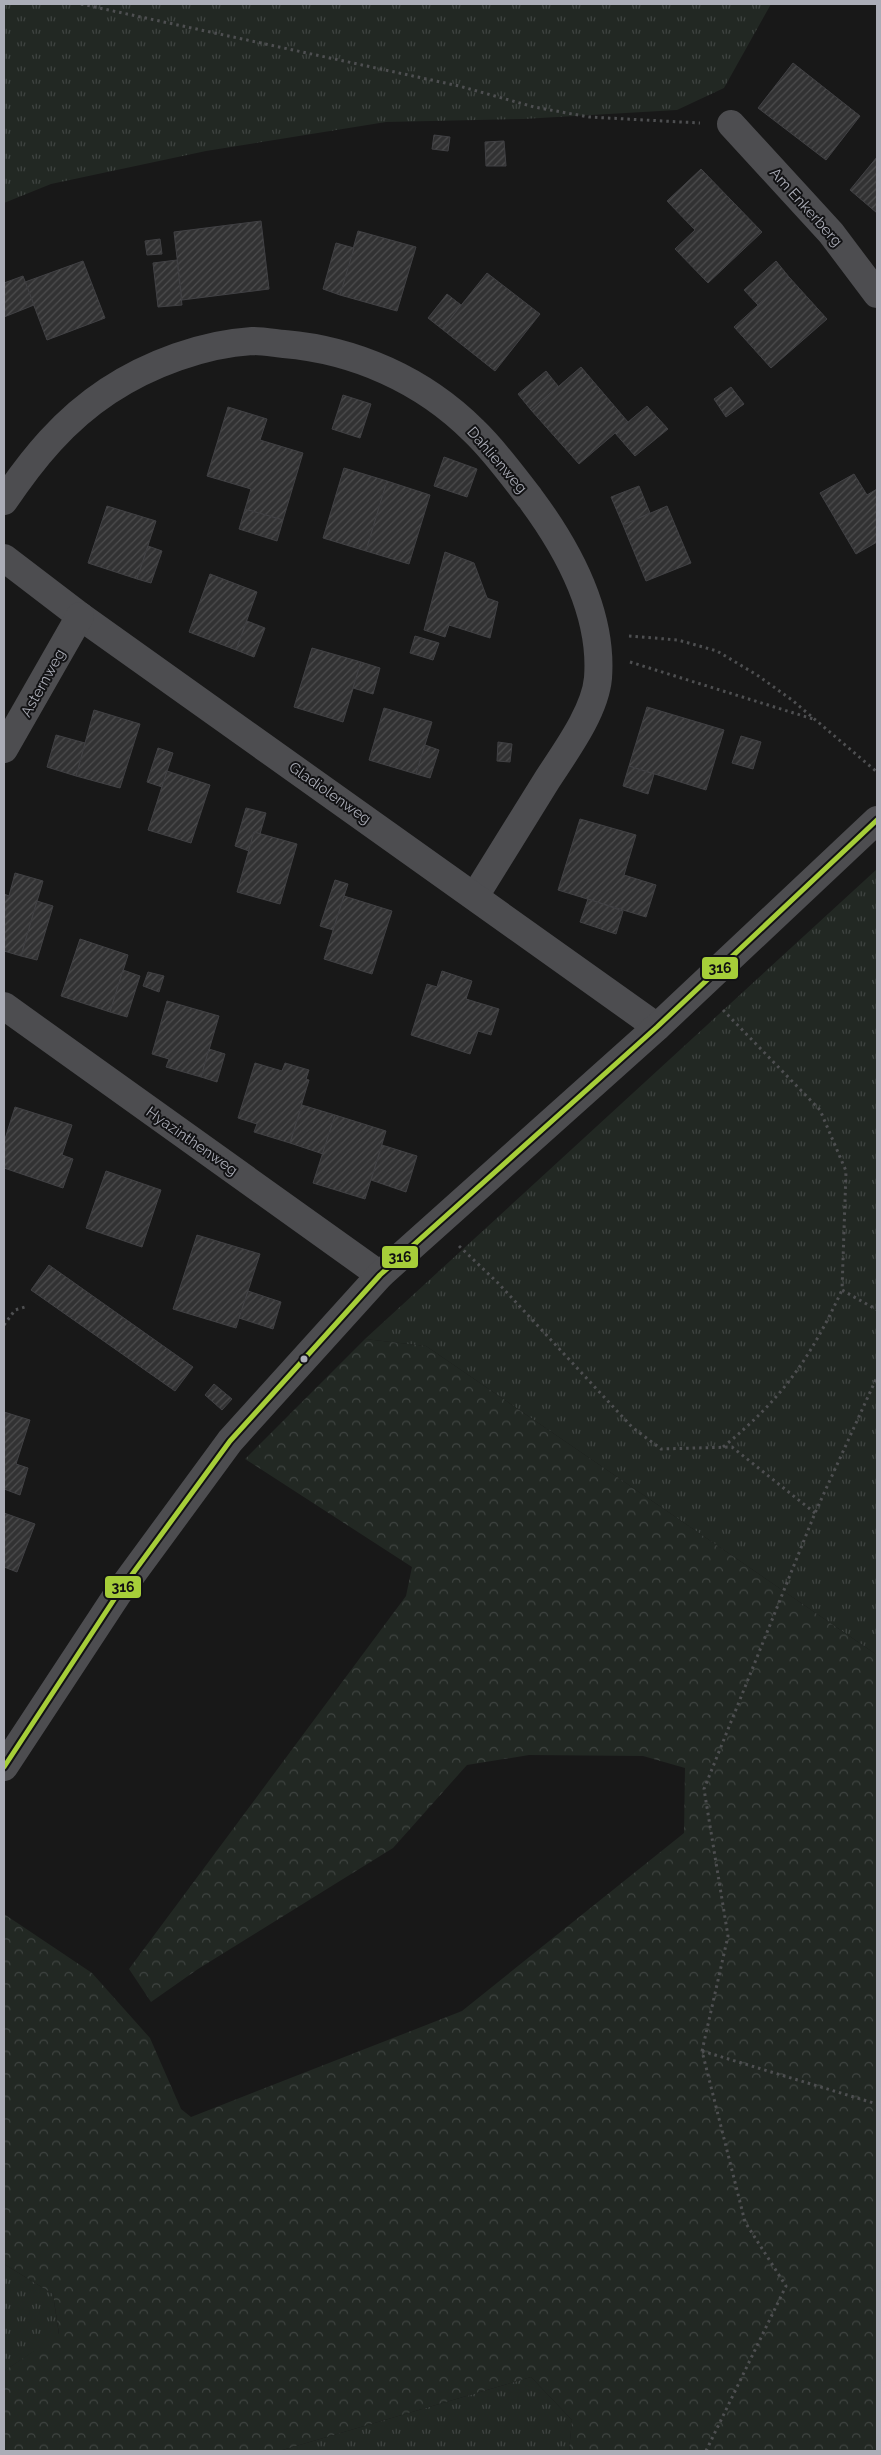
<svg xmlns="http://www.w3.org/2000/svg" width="881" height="2455" viewBox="0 0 881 2455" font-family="Raleway,sans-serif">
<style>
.grass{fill:url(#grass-tufts)}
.forest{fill:url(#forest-crowns)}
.building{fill:url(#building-hatch);stroke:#414144}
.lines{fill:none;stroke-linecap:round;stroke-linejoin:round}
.path{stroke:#4e4f51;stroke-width:3;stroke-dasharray:2.5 4;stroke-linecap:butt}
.minor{stroke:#4d4d50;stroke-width:28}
.bus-1-casing{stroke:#121214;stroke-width:9}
.bus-1{stroke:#a6ce39;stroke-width:5}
.bus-dot{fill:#abadb7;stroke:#121214;stroke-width:2}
.labels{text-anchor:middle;stroke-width:4;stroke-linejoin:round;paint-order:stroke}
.street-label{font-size:15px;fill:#abadb7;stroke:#121214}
.line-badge{stroke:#121214;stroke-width:2}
.pale-badge-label{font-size:14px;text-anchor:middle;font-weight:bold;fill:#111}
</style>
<defs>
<pattern id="grass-tufts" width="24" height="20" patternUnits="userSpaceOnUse" patternTransform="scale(1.25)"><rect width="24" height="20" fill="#222823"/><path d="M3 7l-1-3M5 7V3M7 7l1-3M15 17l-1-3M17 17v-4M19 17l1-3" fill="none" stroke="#3f4441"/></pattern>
<pattern id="forest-crowns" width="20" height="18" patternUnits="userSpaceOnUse" patternTransform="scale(1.25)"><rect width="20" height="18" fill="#222823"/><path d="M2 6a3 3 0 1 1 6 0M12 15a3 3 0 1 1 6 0" fill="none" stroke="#3f4441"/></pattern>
<pattern id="building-hatch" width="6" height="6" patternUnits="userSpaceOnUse" patternTransform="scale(1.25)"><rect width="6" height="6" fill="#323233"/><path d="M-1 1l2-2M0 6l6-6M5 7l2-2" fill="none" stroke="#4d4d4e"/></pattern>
</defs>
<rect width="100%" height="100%" fill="#181818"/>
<g class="grass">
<path d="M4,4H771L724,88L677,110L523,119L386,122L206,151L51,184L4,203Z"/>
<path d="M877,869V1655L426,1346L365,1339Z"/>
<path d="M4,2264L53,2294L59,2335L4,2371Z"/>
<path d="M531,2377L572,2420L569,2451H279Z"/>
</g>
<path class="forest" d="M365,1339L426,1346L877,1655V2451H569L572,2420L531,2377L279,2451H4V2371L59,2334L53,2294L4,2264V1914L92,1973L150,2038L181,2109L191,2117L462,2011L684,1833L685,1768L643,1756L529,1755L467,1765L393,1848L198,1969L151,2002L129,1969L406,1596L412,1567L245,1459Z"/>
<g class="building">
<path d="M793,63L860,116L826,160L758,108Z"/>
<path d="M434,135L450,137L448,151L432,149Z"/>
<path d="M504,141L506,166H486L485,142Z"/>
<path d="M877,157V213L850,190Z"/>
<path d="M701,169L762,232L708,283L675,249L695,230L667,201Z"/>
<path d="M261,221L269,289L182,300L174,232Z"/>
<path d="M358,231L416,247L397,311L340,295Z"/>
<path d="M160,239L162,254L147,255L145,241Z"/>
<path d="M336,243L354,248L340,295L323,289Z"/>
<path d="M177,260L182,305L158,307L153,263Z"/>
<path d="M83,261L105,318L47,340L25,282Z"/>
<path d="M776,261L789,277L758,305L744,290Z"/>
<path d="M487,273L540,314L495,371L442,329Z"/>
<path d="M23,276L34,305L4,317V283Z"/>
<path d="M789,277L827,319L771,368L734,327Z"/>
<path d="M447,294L461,305L442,329L428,318Z"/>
<path d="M581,367L628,422L579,464L531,410Z"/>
<path d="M546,371L558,386L531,410L518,394Z"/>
<path d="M731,387L744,404L726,417L714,399Z"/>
<path d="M343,395L371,404L360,438L332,429Z"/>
<path d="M647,406L668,429L635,456L615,433Z"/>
<path d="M228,407L267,419L260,440L303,453L283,520L245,509L251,489L207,476Z"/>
<path d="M444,457L477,469L467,497L434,486Z"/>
<path d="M344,468L387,481L366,551L323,538Z"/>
<path d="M854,474L867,495L877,489V542L856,554L820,493Z"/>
<path d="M387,481L430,495L409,564L366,551Z"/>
<path d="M639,486L650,513L623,525L611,497Z"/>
<path d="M107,506L156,521L137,579L88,563Z"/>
<path d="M667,506L691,563L646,581L623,525Z"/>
<path d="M245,509L283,520L277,541L239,529Z"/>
<path d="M148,546L162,551L151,583L137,579Z"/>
<path d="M445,552L474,563L487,598L498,602L490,638L449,625L445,637L424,630Z"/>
<path d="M210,574L257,592L236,650L189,632Z"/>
<path d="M247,621L265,628L254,657L236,650Z"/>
<path d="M415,636L439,643L433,660L410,653Z"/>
<path d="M312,648L361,662L343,722L294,707Z"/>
<path d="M361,662L380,668L373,694L353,688Z"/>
<path d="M647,707L724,730L706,790L629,766Z"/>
<path d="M384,708L432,722L416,774L369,760Z"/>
<path d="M94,710L140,724L120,788L76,776Z"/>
<path d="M56,735L85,743L76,776L47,767Z"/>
<path d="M741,736L761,742L753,769L732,763Z"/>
<path d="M498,742L512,744L510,762L497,761Z"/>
<path d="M425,745L439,750L430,778L416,774Z"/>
<path d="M158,748L173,753L162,787L147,782Z"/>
<path d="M629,766L654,774L648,794L623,786Z"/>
<path d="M167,771L210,785L191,843L148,830Z"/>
<path d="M246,808L266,813L260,834L254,832L249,851L235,846Z"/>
<path d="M580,819L636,835L624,875L656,885L646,917L558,890Z"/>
<path d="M254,832L297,844L280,904L237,892Z"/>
<path d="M15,873L43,881L21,956L4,951V894L9,896Z"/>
<path d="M335,880L348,884L333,930L320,926Z"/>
<path d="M344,896L392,911L372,974L324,959Z"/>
<path d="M588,899L623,911L616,934L580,922Z"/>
<path d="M37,901L53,906L37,960L21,956Z"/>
<path d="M80,939L128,955L110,1012L61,996Z"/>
<path d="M123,970L140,976L127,1017L110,1012Z"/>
<path d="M442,971L472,981L466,999L499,1009L491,1035L478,1031L470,1054L411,1035L427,984L437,987Z"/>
<path d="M148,972L164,976L159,992L143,986Z"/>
<path d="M167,1001L219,1016L201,1077L166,1067L169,1059L152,1054Z"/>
<path d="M209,1049L225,1054L217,1082L201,1077Z"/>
<path d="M255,1063L282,1071L285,1063L309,1070L306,1079L309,1080L290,1143L254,1132L257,1124L238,1118Z"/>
<path d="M302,1105L335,1115L323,1154L290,1143Z"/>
<path d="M15,1107L72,1125L62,1155L73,1159L63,1188L4,1168V1142Z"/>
<path d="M335,1115L386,1131L365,1199L313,1183Z"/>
<path d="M382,1145L417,1156L406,1192L371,1180Z"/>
<path d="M106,1171L161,1190L142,1247L86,1228Z"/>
<path d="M197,1235L260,1254L236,1328L173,1309Z"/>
<path d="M49,1265L193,1367L175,1391L31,1290Z"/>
<path d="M248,1291L281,1302L273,1329L239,1318Z"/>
<path d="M214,1384L232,1399L222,1410L205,1395Z"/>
<path d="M4,1412L30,1420L16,1464L28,1468L20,1495L4,1489Z"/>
<path d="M4,1513L35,1524L17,1572L4,1567Z"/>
</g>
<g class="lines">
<g class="path">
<path d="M81,4L459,86L534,107L589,117L700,123"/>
<path d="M629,636L678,640L717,651L757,675L792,700L877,772"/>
<path d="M630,662L813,719"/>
<path d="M723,1010L820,1110L846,1171L842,1290L877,1310"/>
<path d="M459,1246L498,1283L632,1427L661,1449L732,1447L815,1513"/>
<path d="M4,1325L15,1310L25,1307"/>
<path d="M723,1447C782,1399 810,1359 842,1290"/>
<path d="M702,2051L877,2104"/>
<path d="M706,2451L786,2286L745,2222L702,2051L728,1936L704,1789L815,1513L877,1377"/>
</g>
<g class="minor">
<path d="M731,124L831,233L877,294"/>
<path d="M4,501C33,458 64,420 108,391C149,364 203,344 252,341C262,341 274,343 284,344C355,350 423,380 474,431C495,451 512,475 530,498C568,549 603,612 598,678C595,712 565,752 547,780C523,819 499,857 475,896"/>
<path d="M4,558L80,616L657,1027"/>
<path d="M4,749L80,616"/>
<path d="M4,1006L380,1275"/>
<path d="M4,1767L117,1595L230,1441L380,1275L657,1027L877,820"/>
</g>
<g class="bus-1-casing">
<path id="bus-1" d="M4,1767L117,1595L230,1441L380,1275L657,1027L877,820"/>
</g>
<use href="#bus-1" class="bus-1"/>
</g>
<circle class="bus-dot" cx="304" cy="1359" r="4.5"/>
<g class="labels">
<g class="street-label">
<text transform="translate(806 207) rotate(48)" y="5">Am Enkerberg</text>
<text transform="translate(497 460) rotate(49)" y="5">Dahlienweg</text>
<text transform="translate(43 683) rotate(-61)" y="5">Asternweg</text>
<text transform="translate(330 793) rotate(35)" y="5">Gladiolenweg</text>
<text transform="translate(192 1141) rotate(35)" y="5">Hyazinthenweg</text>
</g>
</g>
<g class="line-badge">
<rect x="701" y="956" width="38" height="24" rx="5" fill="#a6ce39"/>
<rect x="381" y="1245" width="38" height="24" rx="5" fill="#a6ce39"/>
<rect x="104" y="1575" width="38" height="24" rx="5" fill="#a6ce39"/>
</g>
<g class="pale-badge-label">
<text x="720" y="973">316</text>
<text x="400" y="1262">316</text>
<text x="123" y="1592">316</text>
</g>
<rect width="881" height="2455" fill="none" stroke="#abadb7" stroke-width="10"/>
</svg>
